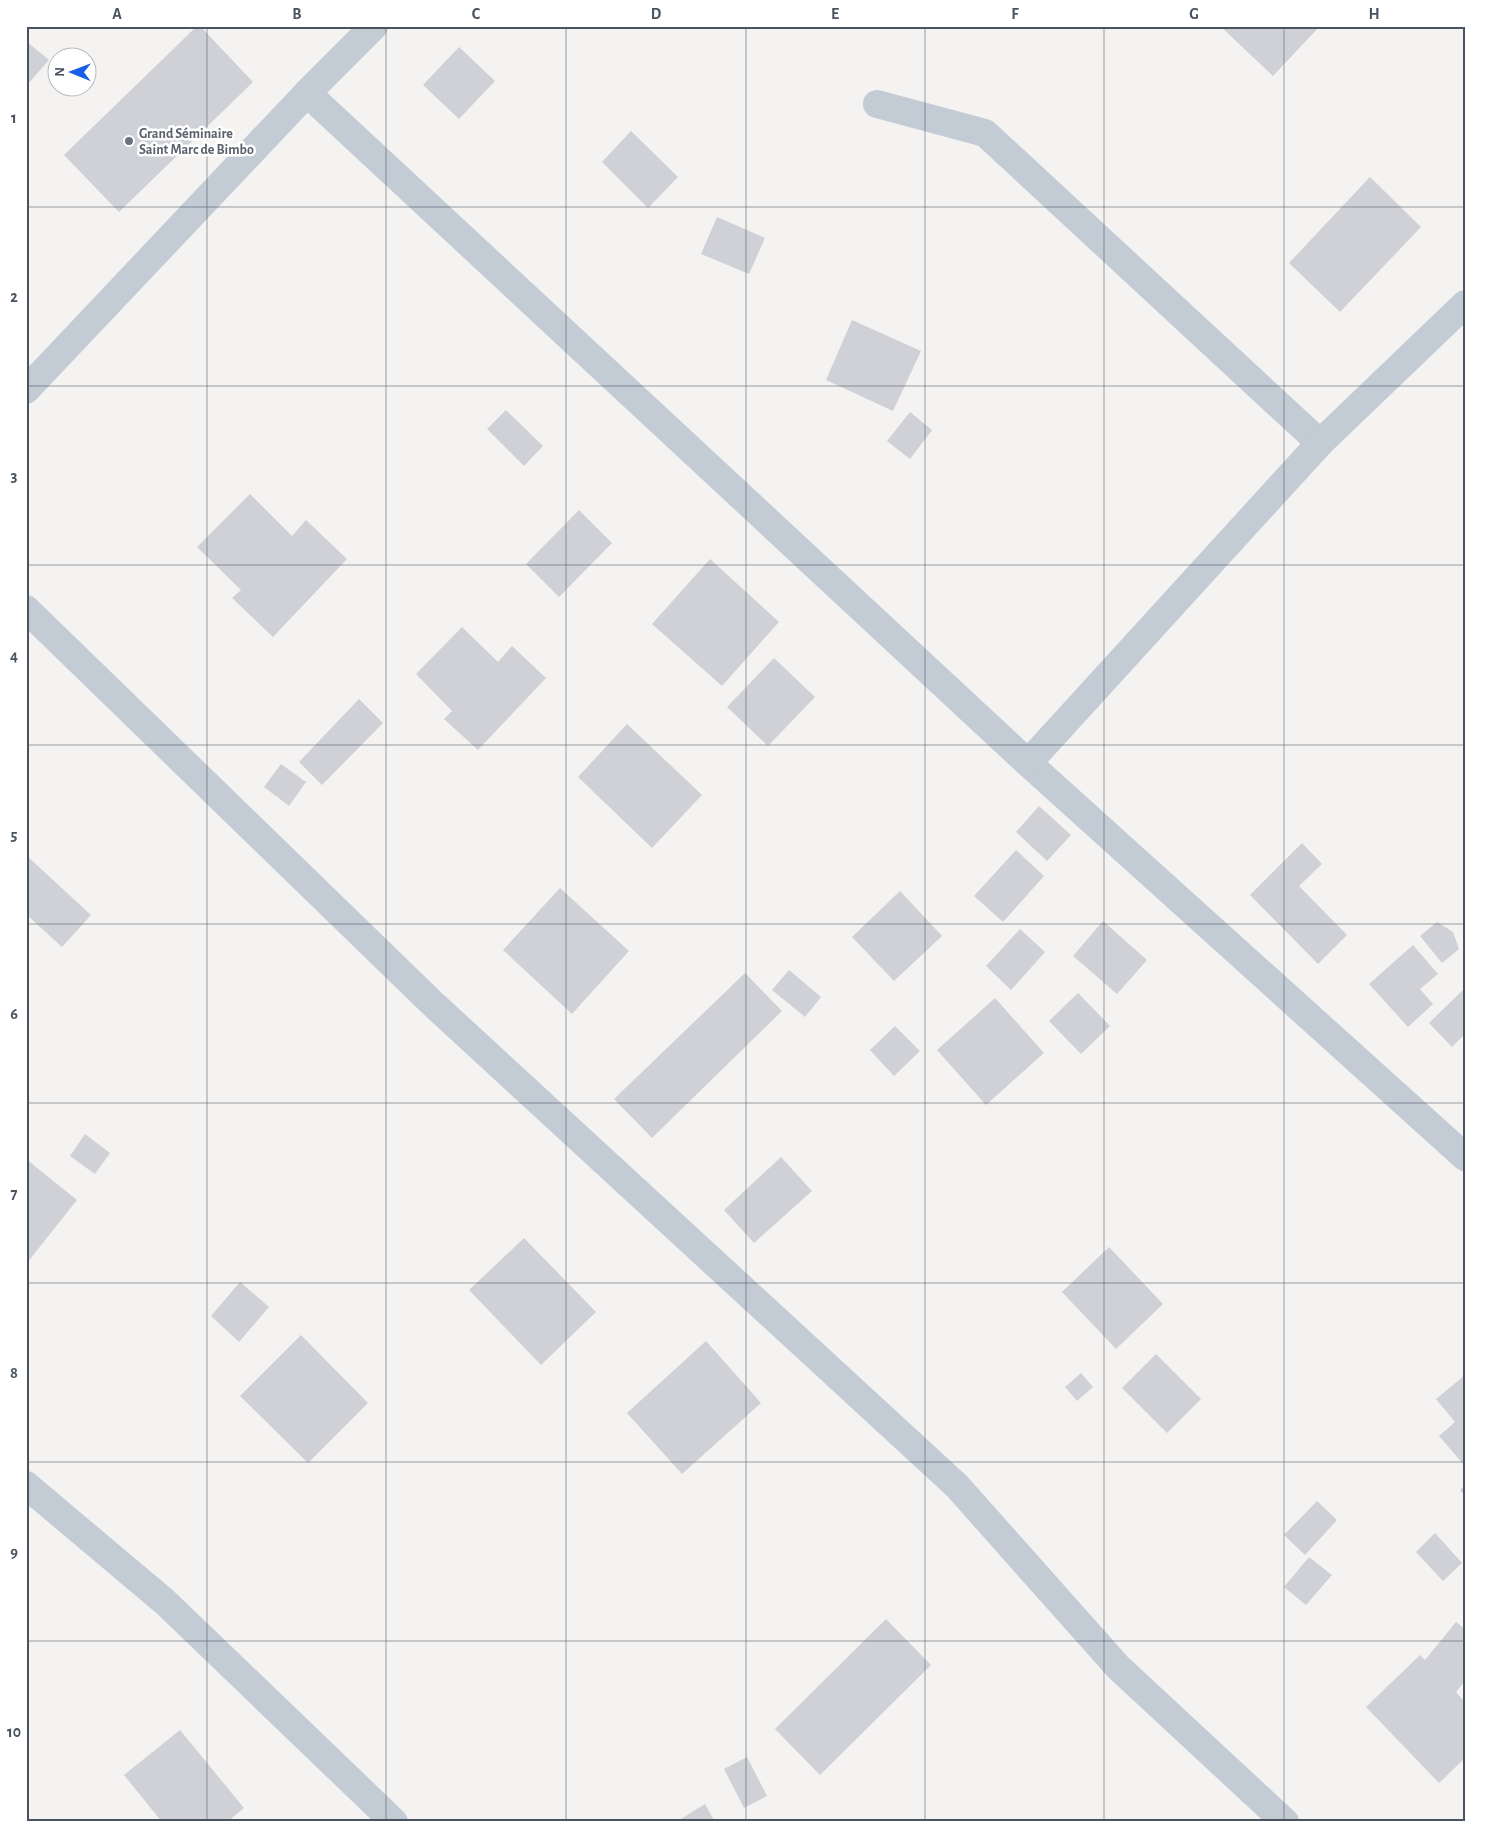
<svg xmlns="http://www.w3.org/2000/svg" width="1491" height="1848" viewBox="0 0 1491 1848" font-family="'Alegreya Sans',sans-serif">
<style>
.building{fill:#cfd1d6}
.lines{fill:none;stroke-linecap:round;stroke-linejoin:round}
.minor{stroke:#c3cbd4;stroke-width:28}
.grid{fill:none;stroke:#4a5360;stroke-width:1;stroke-opacity:0.55}
.worship-dot{fill:#6b7280;stroke:#fff;stroke-width:2}
.labels{text-anchor:middle;stroke-width:5;stroke-linejoin:round;paint-order:stroke}
.worship-label{font-size:14px;font-weight:bold;fill:#5b616d;stroke:#fff;text-anchor:start}
.neatline{fill:none;stroke:#4a5360;stroke-width:2}
.grid-label{font-size:16px;text-anchor:middle;font-weight:bold;fill:#4a5360}
</style>
<rect width="100%" height="100%" fill="#f4f3f2"/>
<g class="building">
<path d="M197,26H200L253,82L119,212L64,155Z"/>
<path d="M1220,26H1320L1273,76Z"/>
<path d="M26,41L49,60L26,86Z"/>
<path d="M459,47L495,81L459,119L423,85Z"/>
<path d="M631,131L678,177L648,208L602,162Z"/>
<path d="M1370,177L1421,227L1340,312L1289,263Z"/>
<path d="M717,217L765,238L749,274L701,254Z"/>
<path d="M852,320L921,351L893,411L826,380Z"/>
<path d="M506,410L543,446L524,466L487,429Z"/>
<path d="M910,412L932,430L910,459L887,441Z"/>
<path d="M250,494L292,536L306,520L347,559L273,637L232,598L241,590L197,547Z"/>
<path d="M579,510L612,543L559,597L526,564Z"/>
<path d="M710,559L779,622L722,686L652,624Z"/>
<path d="M462,627L498,662L512,646L546,678L478,750L444,719L452,711L416,674Z"/>
<path d="M774,658L815,697L768,746L727,707Z"/>
<path d="M359,699L383,723L322,785L299,762Z"/>
<path d="M627,724L702,795L652,848L578,777Z"/>
<path d="M281,764L306,782L289,806L264,787Z"/>
<path d="M1039,806L1071,835L1047,861L1016,832Z"/>
<path d="M1302,843L1322,864L1299,886L1347,935L1318,964L1250,895Z"/>
<path d="M1016,850L1044,876L1003,922L974,896Z"/>
<path d="M27,856L91,915L62,947L26,914Z"/>
<path d="M560,888L629,951L572,1014L503,950Z"/>
<path d="M900,891L942,936L894,981L852,937Z"/>
<path d="M1103,921L1147,960L1117,994L1073,956Z"/>
<path d="M1437,922L1453,932L1459,949L1442,963L1420,936Z"/>
<path d="M1020,929L1045,952L1011,990L986,966Z"/>
<path d="M1413,945L1438,974L1420,989L1433,1004L1408,1027L1369,984Z"/>
<path d="M789,970L821,997L805,1017L772,990Z"/>
<path d="M745,973L782,1011L652,1138L614,1099Z"/>
<path d="M1465,988V1034L1452,1047L1429,1023Z"/>
<path d="M1078,993L1110,1026L1081,1054L1049,1021Z"/>
<path d="M995,998L1044,1053L986,1105L937,1050Z"/>
<path d="M895,1026L920,1051L894,1076L870,1050Z"/>
<path d="M85,1134L110,1153L95,1174L70,1156Z"/>
<path d="M781,1157L812,1191L754,1243L724,1210Z"/>
<path d="M26,1159L77,1200L26,1264Z"/>
<path d="M524,1238L596,1312L541,1365L469,1290Z"/>
<path d="M1109,1247L1163,1304L1116,1349L1062,1292Z"/>
<path d="M240,1282L269,1307L239,1342L211,1316Z"/>
<path d="M301,1335L368,1403L308,1463L240,1396Z"/>
<path d="M706,1341L761,1403L682,1474L627,1413Z"/>
<path d="M1156,1354L1201,1399L1167,1433L1122,1388Z"/>
<path d="M1081,1373L1093,1387L1077,1401L1065,1387Z"/>
<path d="M1464,1376L1465,1377V1466L1439,1436L1455,1422L1436,1399Z"/>
<path d="M1465,1485V1496L1460,1490Z"/>
<path d="M1317,1501L1337,1520L1305,1555L1284,1535Z"/>
<path d="M1435,1533L1462,1563L1443,1581L1416,1552Z"/>
<path d="M1309,1557L1332,1575L1306,1605L1284,1587Z"/>
<path d="M886,1619L931,1665L820,1775L775,1729Z"/>
<path d="M1456,1622L1465,1629V1681L1456,1692L1465,1702V1758L1439,1783L1366,1707L1420,1655L1425,1660Z"/>
<path d="M180,1730L244,1808L227,1822H162L124,1775Z"/>
<path d="M747,1757L767,1796L744,1808L724,1769Z"/>
<path d="M705,1804L715,1822H676Z"/>
</g>
<g class="lines">
<g class="minor">
<path d="M307,93L1028,763L1465,1157"/>
<path d="M877,104L985,133L1320,443"/>
<path d="M26,390L307,93L374,26"/>
<path d="M26,609L432,1003L957,1486L1118,1667L1285,1822"/>
<path d="M1028,763L1320,443L1465,304"/>
<path d="M26,1485L165,1602L394,1822"/>
</g>
</g>
<path class="grid" d="M207,26V1822M386,26V1822M566,26V1822M746,26V1822M925,26V1822M1104,26V1822M1284,26V1822M26,207H1465M26,386H1465M26,565H1465M26,745H1465M26,924H1465M26,1103H1465M26,1283H1465M26,1462H1465M26,1641H1465"/>
<circle class="worship-dot" cx="129" cy="141" r="5"/>
<g class="labels">
<g class="worship-label">
<text x="139" y="138">Grand Séminaire<tspan x="139" dy="16">Saint Marc de Bimbo</tspan></text>
</g>
</g>
<rect width="1491" height="1848" fill="none" stroke="#ffffff" stroke-width="55"/>
<g transform="translate(72 72) rotate(271)"><circle r="24" fill="#ffffff" stroke="#b7babf"/>
<path d="M0-4L9 19L0 12L-9 19Z" fill="#1a5de7"/>
<text y="-8" font-size="14" font-weight="bold" text-anchor="middle" fill="#4a5360">N</text>
</g>
<rect x="28" y="28" width="1436" height="1792" class="neatline"/>
<g class="grid-label">
<text x="117" y="19">A</text>
<text x="297" y="19">B</text>
<text x="476" y="19">C</text>
<text x="656" y="19">D</text>
<text x="835" y="19">E</text>
<text x="1015" y="19">F</text>
<text x="1194" y="19">G</text>
<text x="1374" y="19">H</text>
<text x="14" y="123">1</text>
<text x="14" y="302">2</text>
<text x="14" y="481">3</text>
<text x="14" y="661">4</text>
<text x="14" y="840">5</text>
<text x="14" y="1019">6</text>
<text x="14" y="1199">7</text>
<text x="14" y="1378">8</text>
<text x="14" y="1557">9</text>
<text x="14" y="1737">10</text>
</g>
</svg>
